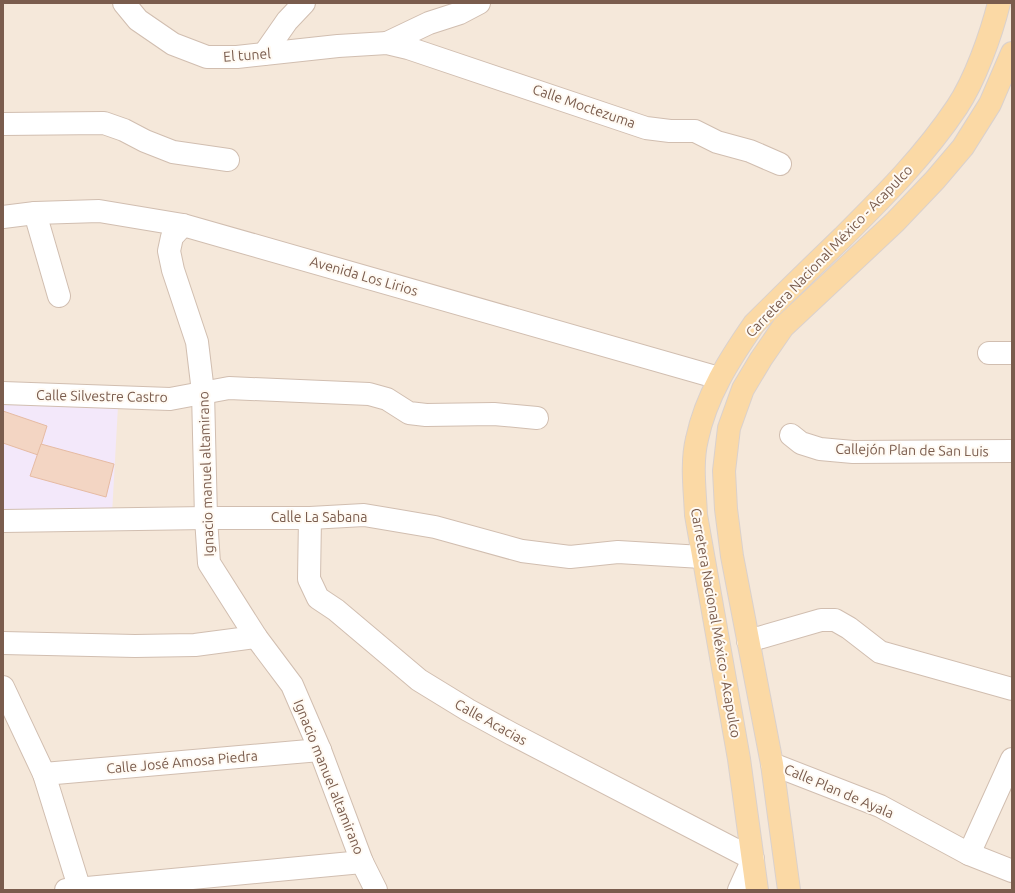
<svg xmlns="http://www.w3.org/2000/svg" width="1015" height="893" viewBox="0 0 1015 893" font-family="Ubuntu,sans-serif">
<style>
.residential{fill:#f5e8da}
.education{fill:#f3e8fa}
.building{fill:#f3d5c3;stroke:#e6bba3}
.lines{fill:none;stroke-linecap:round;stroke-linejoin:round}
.minor-casing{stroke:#d1beb0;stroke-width:24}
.major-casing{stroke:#dad1cd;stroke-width:24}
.minor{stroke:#fff;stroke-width:22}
.major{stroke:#fbd9a5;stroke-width:22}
.labels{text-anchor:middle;stroke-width:4;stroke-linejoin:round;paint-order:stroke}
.street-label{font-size:14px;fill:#7a5c4d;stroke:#fffaf3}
</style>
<rect width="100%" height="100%" fill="#fdf6ec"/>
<rect class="residential" x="3" y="3" width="1009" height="887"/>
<path class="education" d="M3,401L118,406L112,514L3,516Z"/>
<g class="building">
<path d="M3,411L47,426L38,455L3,443Z"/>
<path d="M41,444L114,464L106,497L30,476Z"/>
</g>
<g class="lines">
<g class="minor-casing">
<g id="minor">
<path d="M124,3L138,20L173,44L207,57H237L338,46L387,43L408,48L646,128L670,131H695L717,142L750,151L780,164"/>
<path d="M387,43L429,23L460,13L479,3"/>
<path d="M264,54L287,21L304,3"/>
<path d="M3,124L104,123L124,130L145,141L173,152L228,160"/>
<path d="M35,213L59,296"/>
<path d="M3,217L35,213L99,211L183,225L719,378"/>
<path d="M183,225L172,237L169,251L173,270L197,342L203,392L206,518L209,563L256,637L292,685L320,750L362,862L376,890"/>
<path d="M989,353H1012"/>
<path d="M3,393L170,399L229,388L369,394L387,399L409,413L426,415L494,414L537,418"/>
<path d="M791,435L801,443L820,449L853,452L1012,451"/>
<path d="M310,518L309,579L318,598L336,610L419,680L468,710L512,734L753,859L739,890"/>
<path d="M3,521L206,518H310L364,515L435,527L522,551L570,557L618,552L702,557"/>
<path d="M748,641L821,620H835L849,628L880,652L1012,689"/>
<path d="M3,643L135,646L195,645L256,637"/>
<path d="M3,687L44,774L80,890"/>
<path d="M772,764L880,806L969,854L1012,871"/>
<path d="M44,774L320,750"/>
<path d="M969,854L1012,759"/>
<path d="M66,890L362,862"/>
</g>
</g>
<g class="major-casing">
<g id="major">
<path d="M757,890L739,759L696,515C695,491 691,463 697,439C706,396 729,360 754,324C784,294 814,265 845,235C885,195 925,155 957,107C975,80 991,35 999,3"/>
<path d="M789,890L772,764L732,556L726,509L724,471L729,428L743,389L761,359L783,327L895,222L935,180L963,147L990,104L1012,53"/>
</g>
</g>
<use href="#minor" class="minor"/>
<use href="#major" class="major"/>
</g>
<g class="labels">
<g class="street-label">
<text transform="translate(247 55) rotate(-4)" y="5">El tunel</text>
<text transform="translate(584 106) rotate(19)" y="5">Calle Moctezuma</text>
<text transform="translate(829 251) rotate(-46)" y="5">Carretera Nacional México - Acapulco</text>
<text transform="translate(364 276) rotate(16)" y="5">Avenida Los Lirios</text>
<text transform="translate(102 396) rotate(1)" y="5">Calle Silvestre Castro</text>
<text transform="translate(912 450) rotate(1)" y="5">Callejón Plan de San Luis</text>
<text transform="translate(206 474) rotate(-92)" y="5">Ignacio manuel altamirano</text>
<text x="319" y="522">Calle La Sabana</text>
<text transform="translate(716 623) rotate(80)" y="5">Carretera Nacional México - Acapulco</text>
<text transform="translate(491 722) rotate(29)" y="5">Calle Acacias</text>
<text transform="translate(182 762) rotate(-5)" y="5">Calle José Amosa Piedra</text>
<text transform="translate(329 777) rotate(68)" y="5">Ignacio manuel altamirano</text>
<text transform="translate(839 791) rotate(23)" y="5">Calle Plan de Ayala</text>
</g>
</g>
<rect width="1015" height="893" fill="none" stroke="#7a5c4d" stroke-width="8"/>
</svg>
